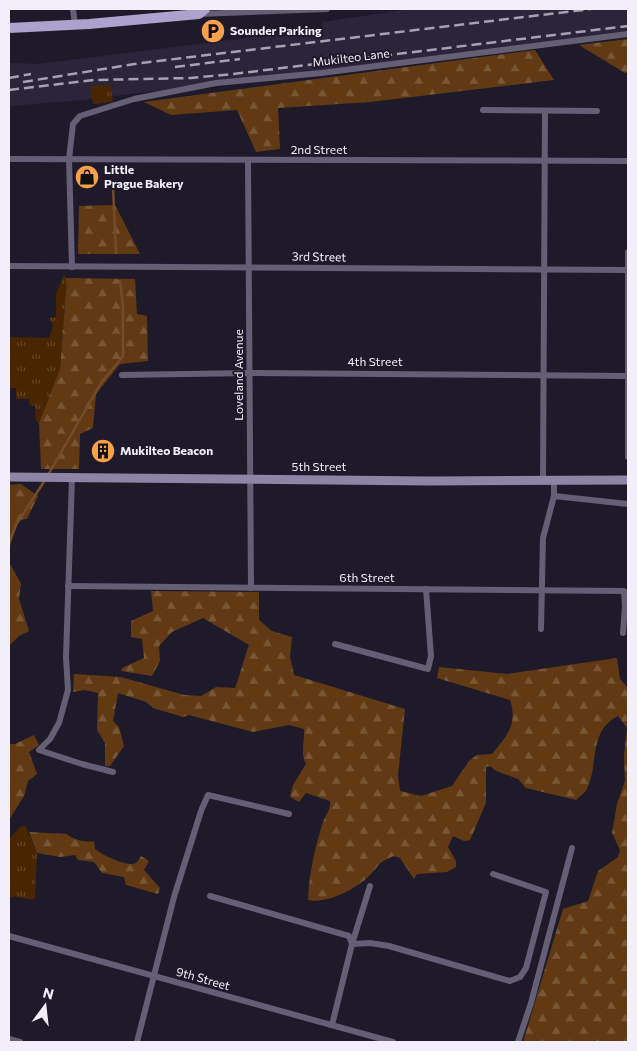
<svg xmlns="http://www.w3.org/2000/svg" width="637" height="1051" viewBox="0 0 637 1051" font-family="Commissioner,sans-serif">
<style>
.built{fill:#2b253a}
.grass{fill:url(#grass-tufts)}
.forest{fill:url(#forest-firs)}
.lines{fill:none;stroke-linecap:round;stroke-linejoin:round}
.stream{stroke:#754c28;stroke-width:2.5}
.street{stroke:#645f74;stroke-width:6}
.secondary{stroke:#8d84a6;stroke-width:9}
.primary{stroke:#ada1cd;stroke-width:10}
.rail{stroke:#a6a2b0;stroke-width:2.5;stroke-dasharray:10 5;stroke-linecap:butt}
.labels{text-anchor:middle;stroke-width:4;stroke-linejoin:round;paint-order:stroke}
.poi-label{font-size:12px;font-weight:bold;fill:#f2effb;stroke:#1f1a2a;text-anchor:start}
.street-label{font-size:12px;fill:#f2effb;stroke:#1f1a2a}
</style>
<defs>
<pattern id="grass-tufts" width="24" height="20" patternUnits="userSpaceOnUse" patternTransform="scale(1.25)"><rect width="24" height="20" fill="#4a2600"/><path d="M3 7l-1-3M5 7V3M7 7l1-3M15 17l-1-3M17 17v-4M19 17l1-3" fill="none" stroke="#654626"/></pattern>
<pattern id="forest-firs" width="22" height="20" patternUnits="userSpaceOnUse" patternTransform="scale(1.25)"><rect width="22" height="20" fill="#613a14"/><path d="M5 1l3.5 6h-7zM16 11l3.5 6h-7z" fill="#785737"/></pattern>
</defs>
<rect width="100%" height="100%" fill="#1f1a2a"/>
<path class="built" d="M412,9H628V32L82,100L9,106V63L39,64L317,29L318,31L323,30L322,22Z"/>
<g class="grass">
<path d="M110,85L113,102L93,104L90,86Z"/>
<path d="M64,275L67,278L60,369L39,423L36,421L35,406L30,405L29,399H16V388H10L9,337L49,338L53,326L49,318L56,317V293Z"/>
<path d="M21,826L26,827L37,853L35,899C25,901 19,894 9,898V839Z"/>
</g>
<g class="forest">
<path d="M628,39V72L625,73L579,45Z"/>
<path d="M535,50L554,80L370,102L278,108L280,149L256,152L237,110L171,115L144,102Z"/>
<path d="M115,205L140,254H78L79,206Z"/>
<path d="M67,278L135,279L137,314L147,316L148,361L120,364L96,394L93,428L80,434L79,469H41L39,423L60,369Z"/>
<path d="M21,484L38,496L27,519L18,520L9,550V485Z"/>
<path d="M9,562L21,584L19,599L29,631L19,636L9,646Z"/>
<path d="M151,591L259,592V620L272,631L292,637L290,657L294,675L405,709L398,775L400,791L421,796L452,786L469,761L477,755L492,754C507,736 518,724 510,700L437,678L439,667L507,674L617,658L620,679L628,688V1042H523L563,909L588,901L598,871L618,857L620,850L612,833L617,804L625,781L624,755L627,728L618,716C588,731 599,764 587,789C585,793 579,797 576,800L526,788L518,779L496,771L490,766L486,767V803L470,840L464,841L453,836L448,847L456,861V867L447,872L417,874L414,879L400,858L394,856C376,863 381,864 370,875C356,889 328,904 308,900C309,874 315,847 323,822C326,814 331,810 330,801L306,793L299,802L290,797L293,785L306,764C300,753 305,741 304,729L289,725L253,732L189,715L183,717L153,708L146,702L118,693L113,721L119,727L124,746L110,766H105V743L97,730L98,693L85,690L73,692L74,674L121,677L184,695L201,696L216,687L235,688C237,685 246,652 249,645L203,618L172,632L159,646L160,661L152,676L121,671L122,668L144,658L142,639L131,637V621L153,611Z"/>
<path d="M34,735L39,745L29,752L37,774L28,781L24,796L9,820V744H15Z"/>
<path d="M29,832L67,834C73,840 86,843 94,841L95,849C101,854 128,868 136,863C138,861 139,859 141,856L149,861L144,870L160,888L158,894L126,885L124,877L102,873L94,862L78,860L75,855L60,857L37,853Z"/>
</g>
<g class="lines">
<g class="stream">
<path d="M113,187L116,252"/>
<path d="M48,475L101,383L123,356V306L120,281"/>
<path d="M9,543L16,525L45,480"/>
</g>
<g class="street">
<path d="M73,9L75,25"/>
<path d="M199,14L327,9"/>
<path d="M483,110L597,111"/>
<path d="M9,159L628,161"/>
<path d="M248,162L251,588"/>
<path d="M628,252V457"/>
<path d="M9,266L628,270"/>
<path d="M72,267L69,159L73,124L80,116L134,99L216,83L321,73L628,34"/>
<path d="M122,375L250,373L628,376"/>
<path d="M72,478L66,657L68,690L59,723L50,739L39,750L82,764L113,772"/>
<path d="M543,481L545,112"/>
<path d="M554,496L628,504"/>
<path d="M68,586L624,591L625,606L623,633"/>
<path d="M541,629L543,538L554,496V481"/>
<path d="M335,644L428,669L431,656L426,589"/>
<path d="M210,896L349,936L352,944"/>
<path d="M9,936L393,1042"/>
<path d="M352,944L370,943L389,946L510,981L520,977L526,968L546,892L493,874"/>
<path d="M332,1025L352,944L370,886"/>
<path d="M9,1039L20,1042"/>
<path d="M137,1042L174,897L201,811L208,795L289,814"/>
<path d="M518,1042L531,1003L572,848"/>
</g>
<path class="secondary" d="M9,477L430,481L628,480"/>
<path class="primary" d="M9,28L89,24L199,14L205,9"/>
<g class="rail">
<path d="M175,67L240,59"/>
<path d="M9,78L31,74"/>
<path d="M23,82L141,63L591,9"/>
<path d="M9,90L94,80L191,78L233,74L628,26"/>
</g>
</g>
<defs>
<g id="parking-disc" transform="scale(1.25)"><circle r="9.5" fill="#f9a04d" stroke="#1f1a2a"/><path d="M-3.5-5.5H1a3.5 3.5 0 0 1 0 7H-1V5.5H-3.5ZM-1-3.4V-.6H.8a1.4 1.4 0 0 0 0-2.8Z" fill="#111"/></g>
<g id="shop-disc" transform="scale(1.25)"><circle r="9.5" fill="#f9a04d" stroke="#1f1a2a"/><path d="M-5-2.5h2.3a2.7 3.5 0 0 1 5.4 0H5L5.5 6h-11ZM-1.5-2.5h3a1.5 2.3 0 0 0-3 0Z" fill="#111"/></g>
<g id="building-disc" transform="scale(1.25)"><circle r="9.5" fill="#f9a04d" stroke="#1f1a2a"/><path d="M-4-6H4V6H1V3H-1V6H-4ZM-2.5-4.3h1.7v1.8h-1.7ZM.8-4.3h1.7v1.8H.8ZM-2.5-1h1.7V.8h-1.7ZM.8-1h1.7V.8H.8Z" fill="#111"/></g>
</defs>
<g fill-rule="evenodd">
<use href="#parking-disc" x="213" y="31"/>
<use href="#shop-disc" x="87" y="177"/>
<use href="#building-disc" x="103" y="451"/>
</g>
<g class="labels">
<g class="poi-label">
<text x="230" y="35">Sounder Parking</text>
<text x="104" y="174">Little<tspan x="104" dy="14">Prague Bakery</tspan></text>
<text x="120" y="455">Mukilteo Beacon</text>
</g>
<g class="street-label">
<text transform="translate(351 58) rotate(-7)" y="4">Mukilteo Lane</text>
<text x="319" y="154">2nd Street</text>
<text transform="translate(319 257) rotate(1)" y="4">3rd Street</text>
<text x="375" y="366">4th Street</text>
<text transform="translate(239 375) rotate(-90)" y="4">Loveland Avenue</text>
<text x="319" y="471">5th Street</text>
<text x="367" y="582">6th Street</text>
<text transform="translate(203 979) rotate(16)" y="4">9th Street</text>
</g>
</g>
<rect width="637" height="1051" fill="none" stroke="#f2effb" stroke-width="20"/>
<g transform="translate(45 1006) rotate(15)" stroke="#1f1a2a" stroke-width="4" paint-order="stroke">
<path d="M0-4L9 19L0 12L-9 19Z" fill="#f2effb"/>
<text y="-8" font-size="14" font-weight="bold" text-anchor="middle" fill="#f2effb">N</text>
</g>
</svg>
